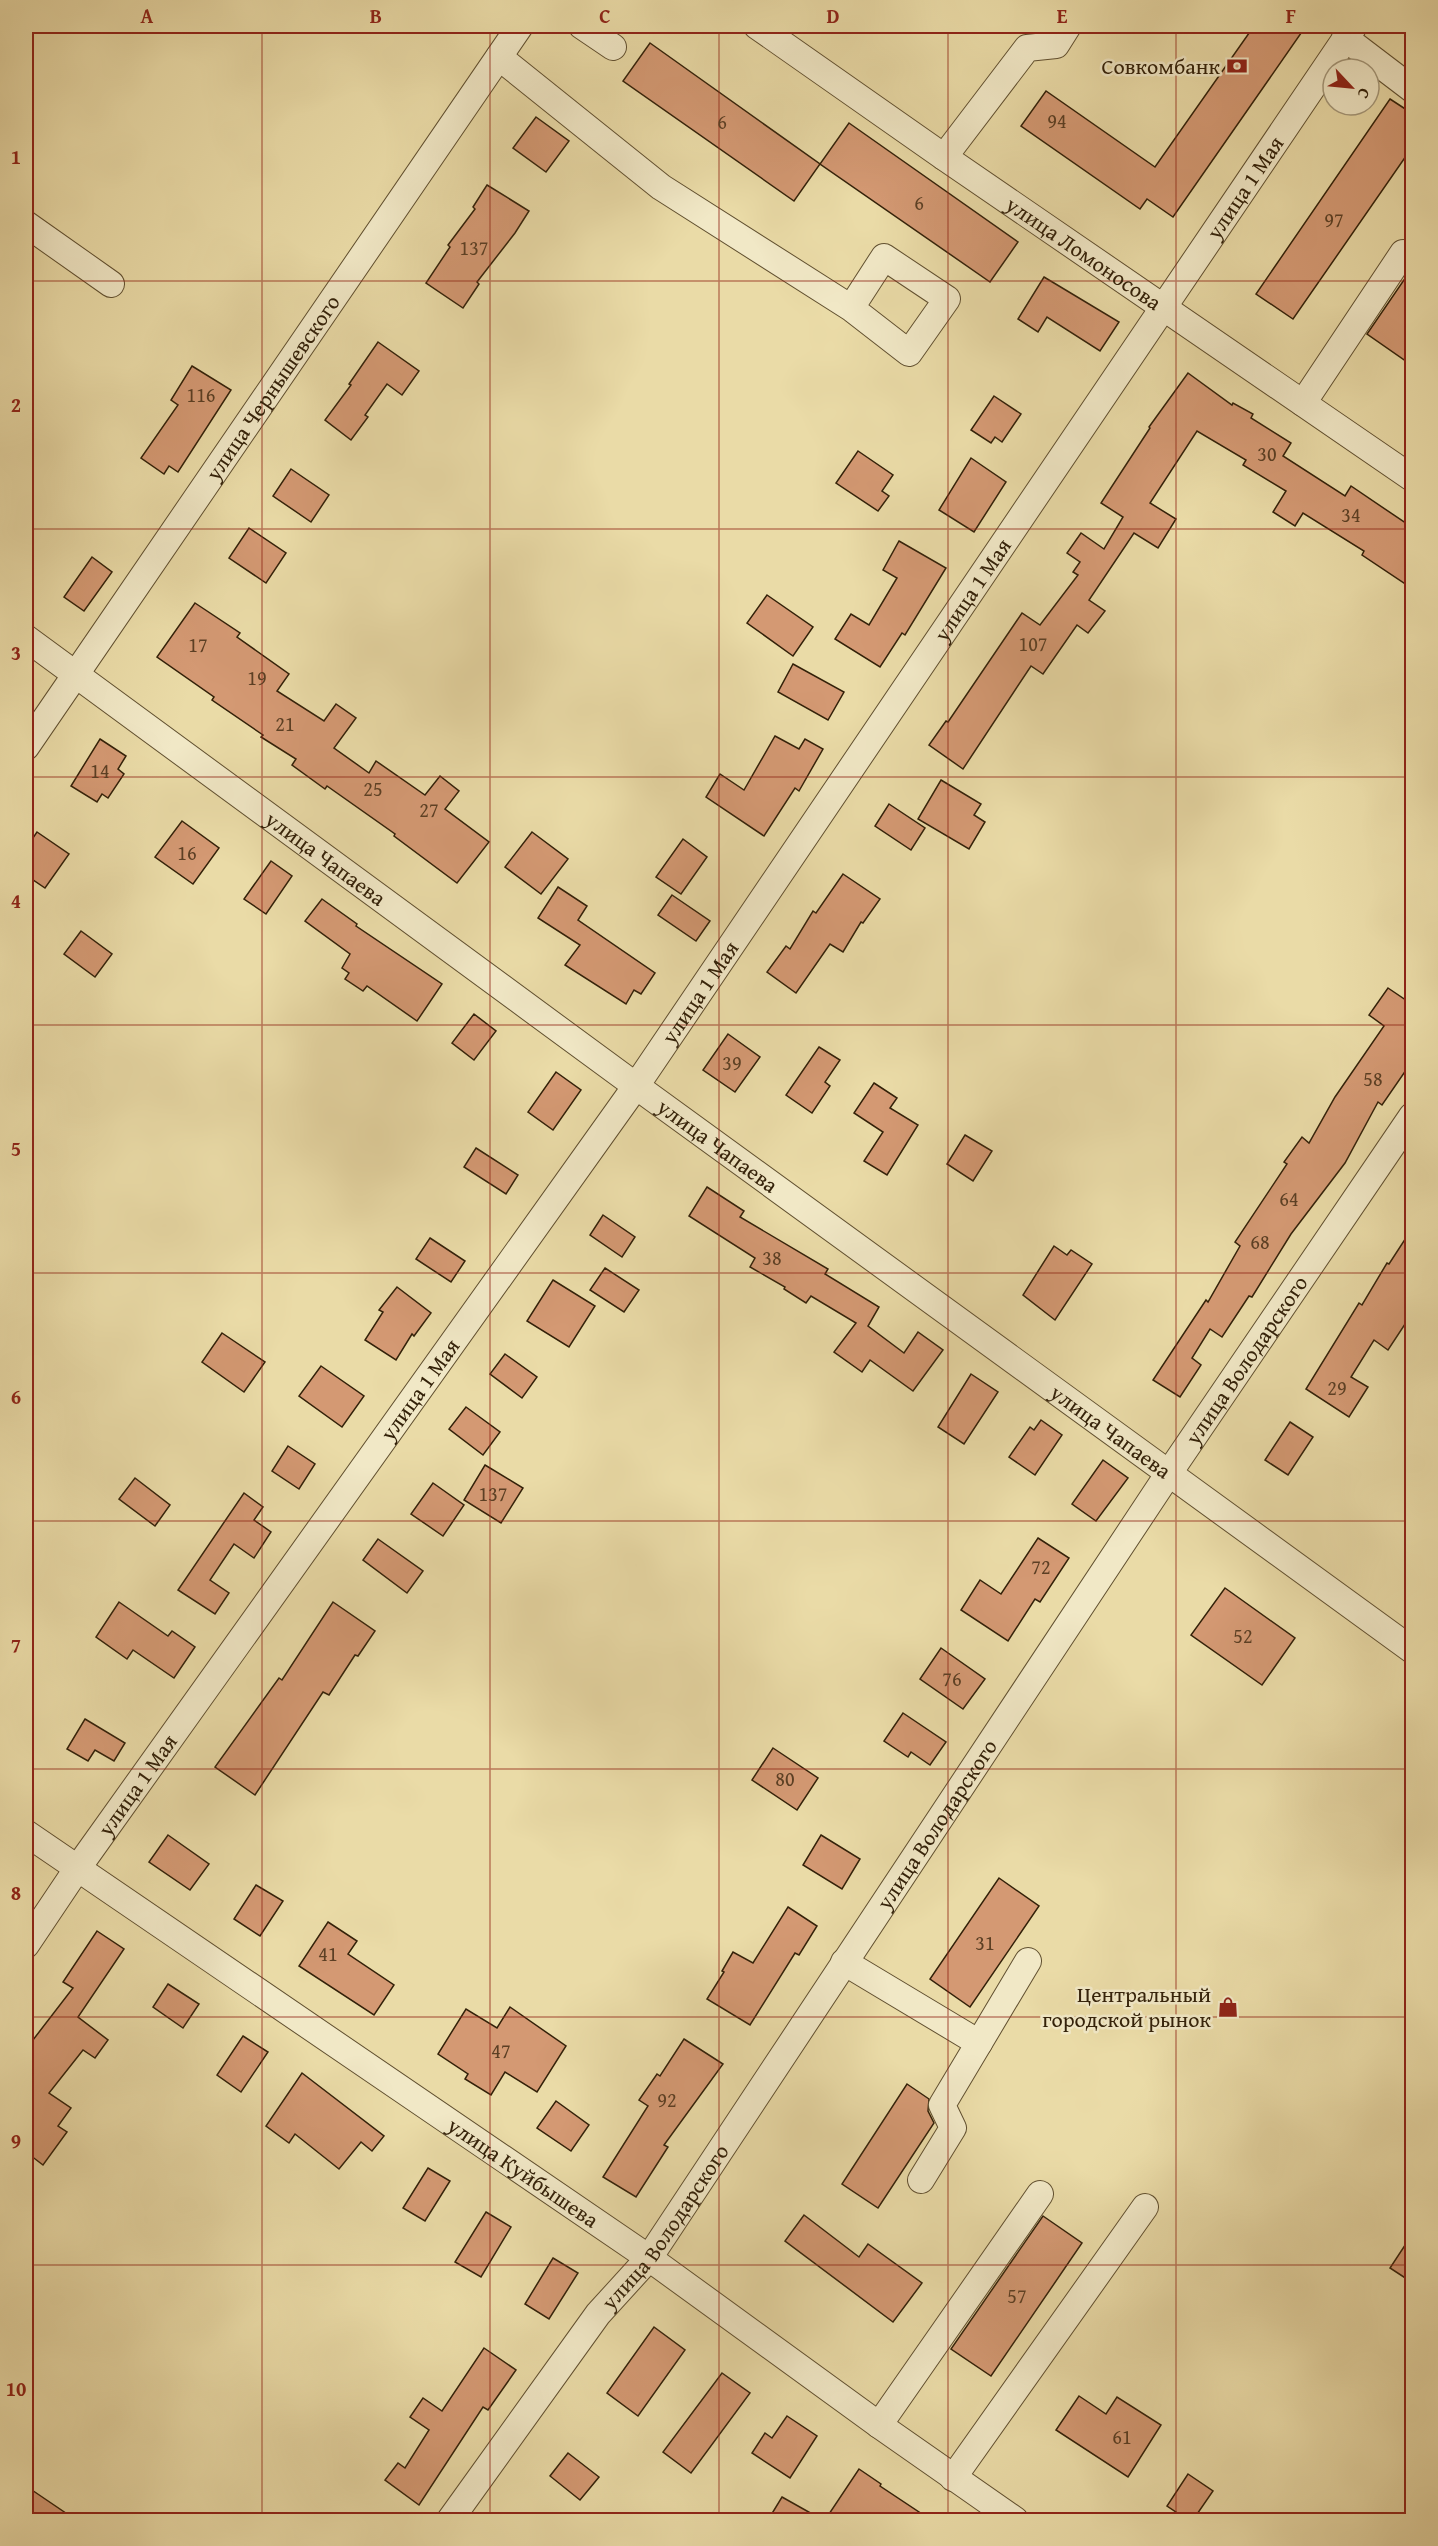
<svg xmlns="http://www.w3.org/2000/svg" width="1438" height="2546" viewBox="0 0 1438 2546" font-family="'Gentium Book Plus',serif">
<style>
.building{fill:#d49973;stroke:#332109;stroke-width:1.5}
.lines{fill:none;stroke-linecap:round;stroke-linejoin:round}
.minor-casing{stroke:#615030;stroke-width:28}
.minor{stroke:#f1e8c6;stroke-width:26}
.grid{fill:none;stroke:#8f2418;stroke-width:1.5;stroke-opacity:0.55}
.labels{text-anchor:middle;stroke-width:5;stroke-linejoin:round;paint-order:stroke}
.number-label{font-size:20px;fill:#5b3f24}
.poi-label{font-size:22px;fill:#332109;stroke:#f1e8c6;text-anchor:end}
.street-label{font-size:22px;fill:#332109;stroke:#f1e8c6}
.neatline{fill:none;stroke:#8f2418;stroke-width:2}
.grid-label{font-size:20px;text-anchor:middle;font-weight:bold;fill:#8f2418}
</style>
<rect width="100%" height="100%" fill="#eadba7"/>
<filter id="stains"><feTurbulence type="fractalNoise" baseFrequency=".00333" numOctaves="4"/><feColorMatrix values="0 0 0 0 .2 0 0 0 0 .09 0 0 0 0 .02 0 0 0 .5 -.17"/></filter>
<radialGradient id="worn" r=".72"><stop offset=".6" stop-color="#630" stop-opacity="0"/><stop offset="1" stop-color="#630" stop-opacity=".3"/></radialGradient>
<g class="building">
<path d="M1254,26H1306L1173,217L1147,199L1140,209L1021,126L1046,91L1155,167Z"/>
<path d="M650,43L820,164L794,201L623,81Z"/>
<path d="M1390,99L1413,114V146L1293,319L1256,294Z"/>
<path d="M536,117L569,141L546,172L513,148Z"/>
<path d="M849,123L1018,242L990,282L820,164Z"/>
<path d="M487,185L529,211L515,233L477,282L479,284L463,308L426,283L450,247L448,245L475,209L473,207Z"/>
<path d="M1408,274L1413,275V366L1367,334Z"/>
<path d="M1044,277L1119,322L1100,351L1047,317L1038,332L1018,319Z"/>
<path d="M378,342L419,371L402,395L387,384L365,415L368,417L351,440L325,420L351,385L349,384Z"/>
<path d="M192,366L231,390L178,472L169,466L164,474L141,458L178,405L171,400Z"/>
<path d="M1188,373L1232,405L1233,403L1253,414L1251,418L1291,443L1283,456L1345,496L1351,486L1413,528V589L1362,555L1364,551L1303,513L1295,526L1273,512L1286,491L1243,465L1246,460L1197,431L1150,503L1176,519L1158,548L1134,533L1089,600L1105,611L1088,633L1077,625L1043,674L1031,666L963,769L929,745L946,721L948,722L1022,613L1040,625L1078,575L1073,572L1080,562L1067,553L1081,533L1104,549L1123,517L1101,503L1150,428L1149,427Z"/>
<path d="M994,396L1021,414L1002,442L995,437L991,443L971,430Z"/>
<path d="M858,451L893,475L882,491L889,496L878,511L836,483Z"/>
<path d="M971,458L1006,482L974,532L939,510Z"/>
<path d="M291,469L329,495L311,522L273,496Z"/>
<path d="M249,528L286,553L266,583L229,558Z"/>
<path d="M899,541L946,568L905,635L902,633L880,667L835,639L851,614L869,625L897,578L883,570Z"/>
<path d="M92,557L112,572L84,611L64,597Z"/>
<path d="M767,595L813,627L793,656L747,623Z"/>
<path d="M195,603L240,633L237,637L289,674L277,691L324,721L336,704L356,718L334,748L369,773L376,761L425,795L440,776L459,791L445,809L489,842L457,883L394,836L395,834L327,786L325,789L292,765L296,759L261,737L263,735L212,700L214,697L157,657Z"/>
<path d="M793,664L844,692L828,720L778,692Z"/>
<path d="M775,736L799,749L805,739L823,749L799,791L795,788L764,836L706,797L720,774L744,790Z"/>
<path d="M100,739L126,756L118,769L124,774L108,798L102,794L97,802L71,786Z"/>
<path d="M941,780L981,804L974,815L985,822L969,849L918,819Z"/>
<path d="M889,804L925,828L911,850L875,826Z"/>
<path d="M182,821L219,848L193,884L155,857Z"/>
<path d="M37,832L69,854L45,888L26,875V848Z"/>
<path d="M532,832L568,859L541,894L505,867Z"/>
<path d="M683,839L707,857L681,894L656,877Z"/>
<path d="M271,861L292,876L266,914L244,899Z"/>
<path d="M843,874L880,899L863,923L861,922L843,952L830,944L796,993L767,972L786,946L790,949L813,911L816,913Z"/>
<path d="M558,887L587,906L578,920L655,973L641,994L634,990L626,1004L565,965L580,945L538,918Z"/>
<path d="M672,895L710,921L696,941L658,915Z"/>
<path d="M322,899L357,924L356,926L442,984L417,1021L367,986L363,991L345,979L349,973L342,968L350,954L305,921Z"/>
<path d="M81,931L112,954L95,977L64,954Z"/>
<path d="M1388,988L1413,1005V1060L1382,1105L1378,1102L1345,1163L1291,1234L1252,1297L1249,1296L1222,1337L1210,1329L1192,1358L1201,1365L1180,1397L1153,1380L1206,1300L1208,1302L1240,1246L1235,1242L1287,1164L1284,1162L1302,1137L1309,1143L1335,1097L1384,1026L1369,1015Z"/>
<path d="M474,1014L496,1031L474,1060L452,1043Z"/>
<path d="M728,1034L760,1057L735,1092L703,1070Z"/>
<path d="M819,1047L840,1060L825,1082L830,1086L812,1113L786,1095Z"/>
<path d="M556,1072L581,1090L553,1130L528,1112Z"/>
<path d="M874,1083L897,1098L890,1108L918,1125L887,1175L864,1161L883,1132L854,1113Z"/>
<path d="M965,1135L992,1151L973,1181L947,1164Z"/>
<path d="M476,1148L518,1175L506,1194L464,1167Z"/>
<path d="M707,1187L744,1211L740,1217L828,1269L825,1274L879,1307L868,1326L904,1353L918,1332L943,1350L913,1391L870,1360L862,1372L834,1352L856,1323L811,1296L806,1303L784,1289L785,1287L750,1267L755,1258L689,1216Z"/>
<path d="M603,1215L635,1237L622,1257L590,1235Z"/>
<path d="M1413,1227V1312L1388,1350L1374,1340L1351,1377L1368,1387L1349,1417L1306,1389L1359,1303L1362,1305L1387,1263L1389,1264Z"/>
<path d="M430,1238L465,1261L451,1282L416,1259Z"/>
<path d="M1054,1246L1067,1255L1071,1250L1092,1264L1055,1320L1023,1295Z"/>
<path d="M605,1268L639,1290L624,1312L590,1290Z"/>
<path d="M553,1280L595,1306L569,1347L527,1321Z"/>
<path d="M397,1287L431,1313L414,1336L412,1334L396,1360L365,1340L383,1312L379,1310Z"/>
<path d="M222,1333L265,1362L244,1392L202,1362Z"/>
<path d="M505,1354L537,1377L522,1398L490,1374Z"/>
<path d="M321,1366L364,1396L342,1427L299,1396Z"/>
<path d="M971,1374L998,1392L964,1444L938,1427Z"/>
<path d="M466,1407L500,1432L483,1455L449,1429Z"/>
<path d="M1041,1420L1062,1435L1035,1475L1009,1457L1030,1427L1034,1430Z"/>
<path d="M1290,1422L1313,1437L1288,1475L1265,1460Z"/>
<path d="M288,1446L315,1464L299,1489L272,1471Z"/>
<path d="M1103,1460L1128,1478L1096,1521L1072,1504Z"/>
<path d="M485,1465L523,1488L501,1523L464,1500Z"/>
<path d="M135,1478L170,1505L155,1526L119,1499Z"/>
<path d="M433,1483L464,1505L443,1536L411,1514Z"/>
<path d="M244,1493L263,1507L254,1520L271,1532L254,1558L234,1544L210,1580L229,1593L215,1614L178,1590Z"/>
<path d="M1038,1538L1069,1558L1040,1602L1035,1599L1008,1641L961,1610L980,1580L1001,1594Z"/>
<path d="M378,1539L423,1571L407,1593L363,1560Z"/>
<path d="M1225,1588L1295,1638L1262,1685L1191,1635Z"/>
<path d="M119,1602L168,1636L172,1631L195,1647L174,1678L133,1650L127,1659L96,1637Z"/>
<path d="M333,1602L375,1631L358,1656L355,1655L329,1695L323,1692L255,1795L215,1767L279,1678L282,1680Z"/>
<path d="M941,1648L985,1679L963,1709L920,1679Z"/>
<path d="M903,1713L946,1742L930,1765L911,1752L908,1757L884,1741Z"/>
<path d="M85,1719L125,1743L114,1761L95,1750L88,1761L67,1749Z"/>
<path d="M773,1748L818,1778L797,1810L752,1780Z"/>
<path d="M168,1835L209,1864L190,1890L149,1862Z"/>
<path d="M821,1835L860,1859L842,1889L803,1865Z"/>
<path d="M999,1878L1039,1906L970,2007L930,1979Z"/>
<path d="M256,1885L283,1901L260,1936L234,1919Z"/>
<path d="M788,1907L817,1926L799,1955L795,1953L750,2025L707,1999L724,1972L722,1971L733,1952L753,1963Z"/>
<path d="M328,1922L357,1941L348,1954L394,1985L374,2015L299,1966Z"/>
<path d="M97,1931L124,1949L78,2017L108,2040L95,2058L83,2050L49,2093L71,2108L58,2126L67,2132L43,2165L26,2152V2049L73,1988L63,1982Z"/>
<path d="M168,1984L199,2004L183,2028L153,2007Z"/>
<path d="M510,2007L566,2046L537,2092L505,2072L491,2095L465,2079L468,2074L438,2054L466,2009L497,2028Z"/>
<path d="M243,2036L268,2052L241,2092L217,2075Z"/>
<path d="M684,2039L723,2064L664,2145L668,2147L636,2197L603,2177L648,2106L639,2100L657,2074L660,2076Z"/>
<path d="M302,2073L384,2136L372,2151L361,2142L339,2169L295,2134L289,2143L266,2126Z"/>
<path d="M907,2084L929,2099L928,2111L934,2123L878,2208L842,2184Z"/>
<path d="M556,2101L589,2125L571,2151L537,2128Z"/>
<path d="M428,2168L450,2181L425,2221L403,2208Z"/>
<path d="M486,2212L511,2227L481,2277L455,2262Z"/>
<path d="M804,2215L859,2257L868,2244L922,2283L893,2322L785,2241Z"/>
<path d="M1043,2216L1082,2243L991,2376L951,2349Z"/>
<path d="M1413,2233V2283L1390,2268Z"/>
<path d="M553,2258L578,2273L549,2319L525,2304Z"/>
<path d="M654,2327L685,2350L638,2416L607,2393Z"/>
<path d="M484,2348L516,2370L488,2410L483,2407L419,2505L385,2480L398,2463L405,2468L429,2430L410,2417L423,2398L442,2411Z"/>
<path d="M722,2373L750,2393L691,2473L663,2452Z"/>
<path d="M1079,2396L1106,2414L1117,2397L1161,2425L1128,2477L1056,2430Z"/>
<path d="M787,2416L817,2436L790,2478L752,2453L765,2433L772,2438Z"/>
<path d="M568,2453L599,2477L580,2500L550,2476Z"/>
<path d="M859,2469L881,2484L880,2486L931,2520H825Z"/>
<path d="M1188,2474L1213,2491L1193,2520H1188L1167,2506Z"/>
<path d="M26,2486L76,2520H26Z"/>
<path d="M782,2497L823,2520H768Z"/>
</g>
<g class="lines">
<g class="minor-casing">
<g id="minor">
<path d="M582,26L613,47"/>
<path id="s1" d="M757,26L944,157L1412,478"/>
<path d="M1345,38L1412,89"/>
<path d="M499,57L661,187L851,308L909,353L947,299L884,257L851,308"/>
<path d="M944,157L1027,48L1056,45L1068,26"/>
<path d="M26,224L111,284"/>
<path d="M1303,403L1403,253L1412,260"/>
<path id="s2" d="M26,638L636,1086L1412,1650"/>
<path id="s3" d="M26,747L520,26"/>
<path id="s4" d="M26,1833L649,2258L879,2425L1015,2520"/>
<path id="s5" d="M26,1945L77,1869L636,1086L1354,26"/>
<path d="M844,1962L979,2043"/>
<path d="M921,2180L953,2128L942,2105L1028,1961"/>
<path d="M879,2425L1040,2194"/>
<path d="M953,2478L1145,2207"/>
<path id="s6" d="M450,2520L598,2314L649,2258L1169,1473L1412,1116"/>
</g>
</g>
<use href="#minor" class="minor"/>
</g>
<path class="grid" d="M262,26V2520M490,26V2520M719,26V2520M948,26V2520M1176,26V2520M26,281H1412M26,529H1412M26,777H1412M26,1025H1412M26,1273H1412M26,1521H1412M26,1769H1412M26,2017H1412M26,2265H1412"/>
<defs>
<g id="bank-bare" transform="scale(1.62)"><path d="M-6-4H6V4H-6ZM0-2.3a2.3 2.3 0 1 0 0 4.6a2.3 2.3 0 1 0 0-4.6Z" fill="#8f2418" stroke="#f1e8c6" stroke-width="2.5" paint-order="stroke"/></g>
<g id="shop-bare" transform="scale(1.62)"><path d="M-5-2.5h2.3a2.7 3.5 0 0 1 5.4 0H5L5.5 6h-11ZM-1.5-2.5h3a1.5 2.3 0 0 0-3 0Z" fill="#8f2418" stroke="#f1e8c6" stroke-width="2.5" paint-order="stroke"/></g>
</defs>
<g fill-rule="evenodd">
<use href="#bank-bare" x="1237" y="66"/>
<use href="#shop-bare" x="1228" y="2007"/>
</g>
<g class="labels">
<g class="number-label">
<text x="1057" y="128">94</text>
<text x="722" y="129">6</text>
<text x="919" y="210">6</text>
<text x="1334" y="227">97</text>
<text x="474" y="255">137</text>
<text x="201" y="402">116</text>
<text x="1267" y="461">30</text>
<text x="1351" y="522">34</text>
<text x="1033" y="651">107</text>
<text x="198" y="652">17</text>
<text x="257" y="685">19</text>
<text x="285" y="731">21</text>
<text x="100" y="778">14</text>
<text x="373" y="796">25</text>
<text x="429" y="817">27</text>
<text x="187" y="860">16</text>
<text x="732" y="1070">39</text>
<text x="1373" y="1086">58</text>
<text x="1289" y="1206">64</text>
<text x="1260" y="1249">68</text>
<text x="772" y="1265">38</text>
<text x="1337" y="1395">29</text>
<text x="493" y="1501">137</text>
<text x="1041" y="1574">72</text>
<text x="1243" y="1643">52</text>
<text x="952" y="1686">76</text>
<text x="785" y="1786">80</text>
<text x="985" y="1950">31</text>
<text x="328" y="1961">41</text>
<text x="501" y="2058">47</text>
<text x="667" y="2107">92</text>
<text x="1017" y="2303">57</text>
<text x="1122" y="2444">61</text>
</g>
<g class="poi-label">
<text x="1220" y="74">Совкомбанк</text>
<text x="1211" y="2002">Центральный<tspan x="1211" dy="25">городской рынок</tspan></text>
</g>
<g class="street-label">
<text dy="8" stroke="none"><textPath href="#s5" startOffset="2139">улица 1 Мая</textPath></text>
<text dy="8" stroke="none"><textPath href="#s1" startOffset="398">улица Ломоносова</textPath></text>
<text dy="8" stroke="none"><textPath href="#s3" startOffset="436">улица Чернышевского</textPath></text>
<text dy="8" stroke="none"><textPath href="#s5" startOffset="1653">улица 1 Мая</textPath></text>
<text dy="8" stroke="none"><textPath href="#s2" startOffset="372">улица Чапаева</textPath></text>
<text dy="8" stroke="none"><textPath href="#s5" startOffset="1167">улица 1 Мая</textPath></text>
<text dy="8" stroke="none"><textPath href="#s2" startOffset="858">улица Чапаева</textPath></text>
<text dy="8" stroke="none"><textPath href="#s6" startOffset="1408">улица Володарского</textPath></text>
<text dy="8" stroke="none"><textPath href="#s5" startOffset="681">улица 1 Мая</textPath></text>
<text dy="8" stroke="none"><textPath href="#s2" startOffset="1344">улица Чапаева</textPath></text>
<text dy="8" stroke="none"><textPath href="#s5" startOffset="195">улица 1 Мая</textPath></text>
<text dy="8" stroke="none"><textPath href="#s6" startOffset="850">улица Володарского</textPath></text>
<text dy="8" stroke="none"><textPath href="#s4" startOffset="602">улица Куйбышева</textPath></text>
<text dy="8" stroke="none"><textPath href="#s6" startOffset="364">улица Володарского</textPath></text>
</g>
</g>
<rect width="1438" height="2546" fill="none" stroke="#eadba7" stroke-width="66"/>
<g transform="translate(1351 87) rotate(116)"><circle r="28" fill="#f1e8c6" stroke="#a5987a" stroke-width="1.5"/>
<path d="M0-4.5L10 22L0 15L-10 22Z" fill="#8f2418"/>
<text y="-9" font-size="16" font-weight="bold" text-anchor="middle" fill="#332109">С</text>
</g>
<rect x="33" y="33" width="1372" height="2480" class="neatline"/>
<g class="grid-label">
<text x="147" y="23">A</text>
<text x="376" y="23">B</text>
<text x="605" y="23">C</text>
<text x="833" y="23">D</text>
<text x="1062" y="23">E</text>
<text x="1291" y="23">F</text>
<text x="16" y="164">1</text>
<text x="16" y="412">2</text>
<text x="16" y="660">3</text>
<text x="16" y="908">4</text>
<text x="16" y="1156">5</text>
<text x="16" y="1404">6</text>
<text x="16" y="1652">7</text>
<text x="16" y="1900">8</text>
<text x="16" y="2148">9</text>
<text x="16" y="2396">10</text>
</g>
<rect width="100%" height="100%" filter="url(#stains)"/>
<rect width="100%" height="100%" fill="url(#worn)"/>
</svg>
